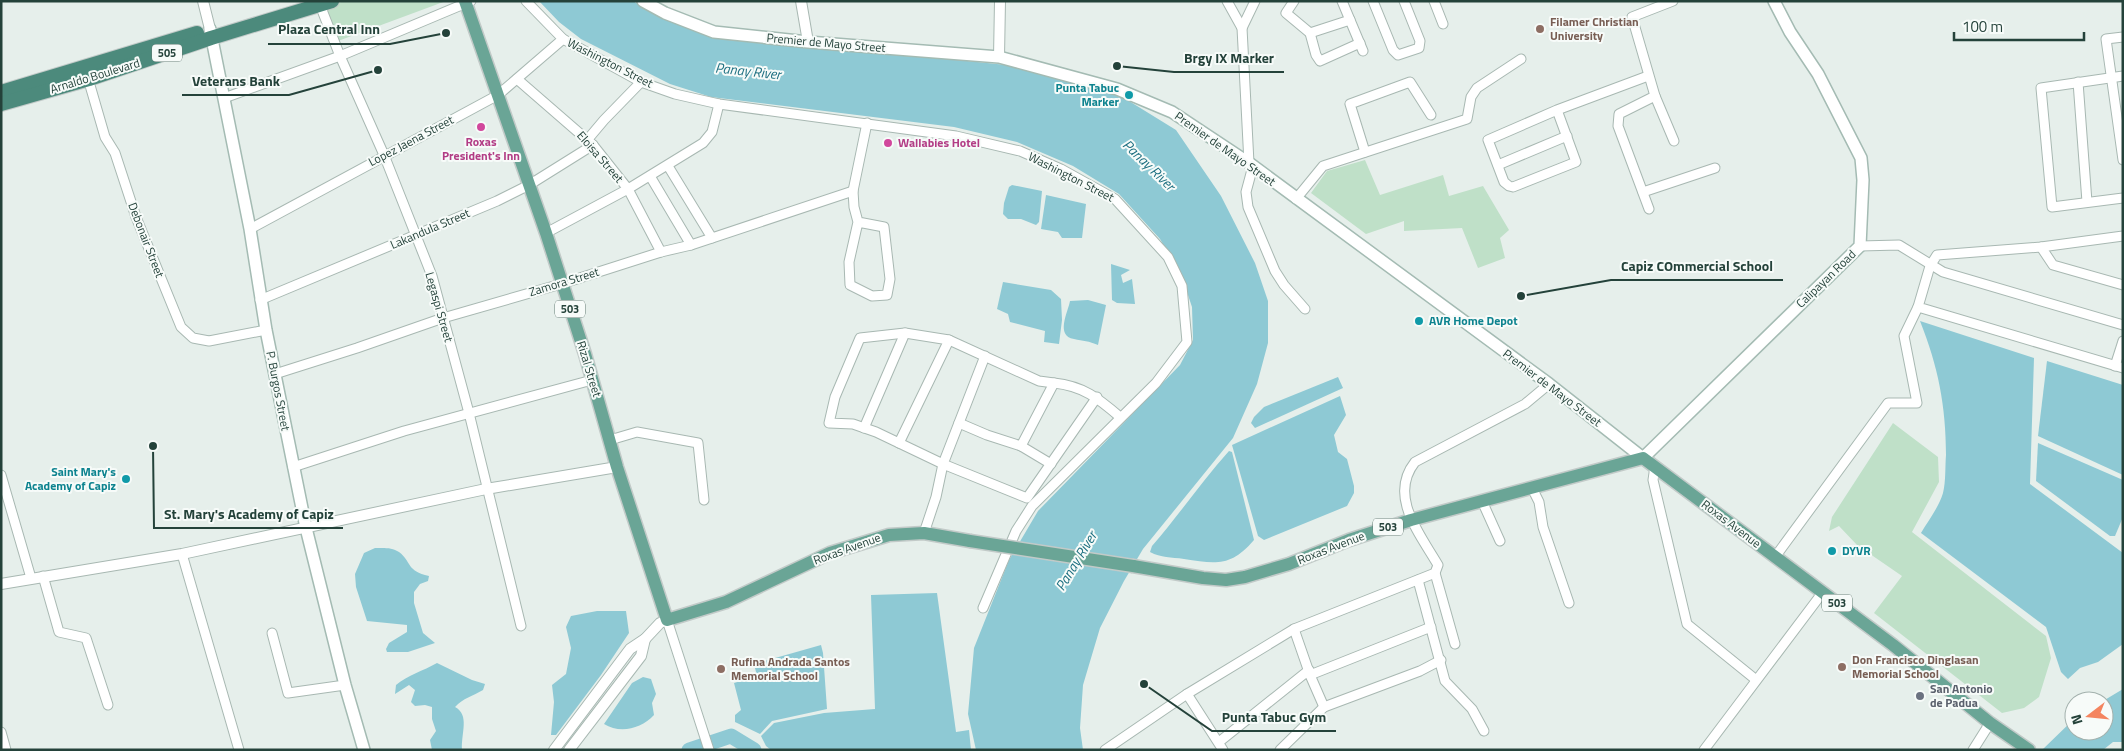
<svg xmlns="http://www.w3.org/2000/svg" width="2124" height="751" viewBox="0 0 2124 751" font-family="'Titillium Web',sans-serif">
<style>
.green{fill:#bfe0c8}
.water{fill:#8ec9d4}
.lines{fill:none;stroke-linecap:round;stroke-linejoin:round}
.river{stroke:#8ec9d4;stroke-width:15}
.minor-casing{stroke:#a8b8b2;stroke-width:11}
.tertiary-casing{stroke:#a8b8b2;stroke-width:12}
.secondary-casing{stroke:#a4bbb3;stroke-width:14}
.primary-casing{stroke:#c2cac8;stroke-width:15}
.trunk-casing{stroke:#c2cac8;stroke-width:16}
.minor{stroke:#fff;stroke-width:9}
.tertiary{stroke:#fff;stroke-width:10}
.secondary{stroke:#fff;stroke-width:11}
.primary{stroke:#6aa596;stroke-width:12}
.trunk{stroke:#4c8a7c;stroke-width:14}
.primary-bridge-casing{stroke:#c2cac8;stroke-width:15;stroke-linecap:butt}
.primary-bridge{stroke:#6aa596;stroke-width:12}
.education-dot{fill:#8d6e63;stroke:#f7fbf9;stroke-width:2}
.culture-dot{fill:#0f9aa8;stroke:#f7fbf9;stroke-width:2}
.hotel-dot{fill:#d1479c;stroke:#f7fbf9;stroke-width:2}
.worship-dot{fill:#6b7280;stroke:#f7fbf9;stroke-width:2}
.labels{text-anchor:middle;stroke-width:4;stroke-linejoin:round;paint-order:stroke}
.shield{fill:#f7fbf9;stroke:#637a73;stroke-width:1}
.shield-label{font-size:11px;font-weight:bold;fill:#24423a}
.education-label{font-size:12px;font-weight:bold;fill:#785e54;stroke:#f7fbf9;text-anchor:start}
.street-label{font-size:12px;fill:#24423a;stroke:#f7fbf9}
.culture-label{font-size:12px;font-weight:bold;fill:#0d838f;stroke:#f7fbf9;text-anchor:end}
.hotel-label{font-size:12px;font-weight:bold;fill:#b23c85;stroke:#f7fbf9}
.worship-label{font-size:12px;font-weight:bold;fill:#5b616d;stroke:#f7fbf9;text-anchor:start}
.water-label{font-size:14px;font-style:italic;fill:#1c6f80;stroke:#f7fbf9}
.leader{fill:none;stroke:#24423a;stroke-width:2}
.callout-dot{fill:#24423a;stroke:#f7fbf9;stroke-width:2}
.callout-label{font-size:14px;text-anchor:middle;font-weight:bold;fill:#24423a;stroke:#f7fbf9;stroke-width:4;stroke-linejoin:round;paint-order:stroke}
</style>
<rect width="100%" height="100%" fill="#e6efeb"/>
<g class="green">
<path d="M344,1H446L338,41L326,7Z"/>
<path d="M1365,160L1380,195L1443,175L1449,196L1483,186L1509,230L1500,238L1505,258L1478,268L1462,228L1404,231V221L1366,234L1311,193L1327,171Z"/>
<path d="M1893,423L1938,457L1939,482L1912,532L2046,636L2051,658L2039,697L2024,708L2002,713L1874,613L1902,576L1857,545L1839,526L1829,531L1832,517Z"/>
</g>
<g class="water">
<path d="M539,1H633L653,13L705,34L1016,66L1116,93L1176,130L1221,196L1255,263L1268,301V343L1257,384L1233,438L1143,549L1124,581L1100,628L1083,685L1080,728L1083,750H976L968,714L974,648L1009,560L1038,511L1180,365L1193,340L1192,307L1181,274L1160,239L1119,194L1073,166L1017,142L954,127L711,97L670,84L581,39L559,22Z"/>
<path d="M1012,185L1042,191L1039,222L1036,225L1021,219H1008L1003,214L1004,203L1009,187Z"/>
<path d="M1046,195L1086,204L1082,238H1062L1058,232L1041,229Z"/>
<path d="M1111,264L1130,270L1121,275L1123,283L1132,279L1135,304L1117,303L1112,300Z"/>
<path d="M1003,282L1051,290L1061,299L1062,320L1059,344L1044,342L1045,331L1010,322L1008,314L997,309Z"/>
<path d="M1088,300L1106,305L1098,345C1089,341 1083,341 1074,339C1055,336 1068,312 1070,301Z"/>
<path d="M1920,321L2034,358L2030,484L2123,553V644L2098,662L2080,668L2068,679L2061,672L2046,627L1921,533C1928,521 1939,507 1943,493C1946,481 1945,467 1946,455C1946,406 1938,366 1920,321Z"/>
<path d="M2047,361L2123,385V475L2038,436Z"/>
<path d="M1338,377L1343,388L1255,428L1251,423L1254,417L1264,407Z"/>
<path d="M1340,396L1346,415L1334,435L1338,452L1347,459L1354,486V493L1347,506L1264,540L1258,536L1232,445Z"/>
<path d="M2038,443L2123,480V517L2115,536H2110L2036,481Z"/>
<path d="M1229,451L1232,452L1254,540C1231,567 1216,564 1184,559C1171,557 1161,558 1150,552L1152,546C1179,515 1202,481 1229,451Z"/>
<path d="M375,548C383,548 392,547 399,552C412,562 406,571 429,576L428,581L420,584L414,592V603L423,633L435,643L408,652H387L386,649L389,643L407,632V625L367,621L356,587L355,574L364,553Z"/>
<path d="M937,593L956,732L969,730L971,750H771L766,746L761,736L774,723L824,713L875,709L871,595Z"/>
<path d="M597,611H626L629,633L601,675L556,735H551L554,702L552,685L566,674L571,648L566,627L571,616Z"/>
<path d="M821,645L823,653L827,709L772,721L760,734L735,722V715L741,710L734,683L751,678L756,672L754,664Z"/>
<path d="M437,663L472,680L485,684L483,690C473,696 463,698 455,707C470,715 461,733 462,750H432L430,740L436,731L432,719V707L425,705L415,706L411,702L415,690L409,685L395,694L396,685C408,675 423,671 437,663Z"/>
<path d="M643,677L651,679L656,694L652,703L654,715C641,729 620,734 604,724L632,683Z"/>
<path d="M2123,689V742H2113L2103,750H2042L2074,719V731H2104L2103,701Z"/>
</g>
<g class="lines">
<path class="river" d="M689,750L731,736L754,750"/>
<g class="minor-casing">
<g id="minor">
<path d="M526,1L563,39L641,82L675,94L719,104L956,136L1020,151L1061,169L1115,199L1168,257L1182,286L1187,342L1156,383L1032,506L1016,531L983,608"/>
<path d="M1227,1L1242,28L1249,163"/>
<path d="M1294,1L1286,13L1310,33L1316,55L1320,61L1360,43"/>
<path d="M1342,1L1363,51"/>
<path d="M1373,1L1393,50L1398,55L1419,48L1420,41L1404,1"/>
<path d="M1434,1L1443,24"/>
<path d="M320,5L340,56L384,155L432,276L469,413L521,626"/>
<path d="M1242,28L1255,1"/>
<path d="M1310,33L1350,20"/>
<path d="M2123,37L2106,39L2123,160"/>
<path d="M87,75L105,137L115,153L136,217L181,327L193,338L209,341L266,330"/>
<path d="M2123,76L2041,88L2052,207L2123,198"/>
<path d="M517,79L593,145L628,189L661,252"/>
<path d="M2078,82L2087,202"/>
<path d="M1655,96L1674,141"/>
<path d="M224,98L340,56L471,1"/>
<path d="M1557,110L1576,162L1513,187L1509,186L1504,182L1488,140L1557,110L1648,76"/>
<path d="M588,139L604,120L641,82"/>
<path d="M1365,152L1350,104L1410,82L1431,115"/>
<path d="M1498,165L1567,136"/>
<path d="M668,166L712,238"/>
<path d="M1253,166L1246,192L1248,207L1275,271L1284,285L1305,309"/>
<path d="M650,176L691,245"/>
<path d="M1643,192L1715,168"/>
<path d="M1296,199L1323,166L1467,119L1471,97L1477,88L1521,59"/>
<path d="M1649,209L1618,126L1619,114L1655,96L1632,17L1673,1"/>
<path d="M858,222L884,227L890,279L887,295L872,296L850,285L849,262L858,222L854,207L853,191L867,123"/>
<path d="M250,229L498,95L563,39"/>
<path d="M546,233L628,189L703,143L712,132L719,104"/>
<path d="M2123,236L2041,247L1937,255L1930,266L1918,307L2123,368"/>
<path d="M1860,246L1899,245L1943,272L2123,325"/>
<path d="M2041,247L2053,265L2123,285"/>
<path d="M260,300L497,201L529,185L593,145"/>
<path d="M2115,366L2123,341"/>
<path d="M275,374L357,348L443,318L561,284L661,252L691,245L853,191"/>
<path d="M1054,383C1083,386 1098,398 1120,417"/>
<path d="M959,423L987,435L1021,446L1054,383L1039,381L949,340L905,333L860,338L835,397L829,423L853,424L876,432L943,464L1027,498L1097,397"/>
<path d="M864,428L905,333"/>
<path d="M610,440L637,432L698,443L704,500"/>
<path d="M899,443L949,340"/>
<path d="M1021,446L1051,464"/>
<path d="M1655,466L1653,480L1687,624L1755,679"/>
<path d="M293,467L404,431L592,380"/>
<path d="M1,475L31,578"/>
<path d="M1532,488L1539,502L1543,527L1569,603"/>
<path d="M1482,501L1500,541"/>
<path d="M924,533L936,497L943,464L985,356"/>
<path d="M182,554L239,750"/>
<path d="M1775,557L1888,403H1917L1904,336L1918,307"/>
<path d="M1435,573L1455,644"/>
<path d="M43,576L59,632L86,638L108,705"/>
<path d="M1418,580L1445,681L1472,709L1484,731"/>
<path d="M667,620L709,750"/>
<path d="M1294,629L1310,675L1324,707"/>
<path d="M272,633L288,693L345,685"/>
<path d="M1310,675L1431,627"/>
<path d="M1187,694L1223,750"/>
<path d="M1,732L6,750"/>
<path d="M1219,742L1309,670"/>
<path d="M1105,750L1187,694L1294,629L1435,573L1438,565C1420,534 1388,496 1415,462L1525,404L1549,384"/>
<path d="M1280,750L1324,707L1420,671L1441,660"/>
<path d="M1704,750L1823,592"/>
<path d="M1973,750L1990,723"/>
</g>
</g>
<g class="tertiary-casing">
<g id="tertiary">
<path d="M203,1L210,29"/>
<path d="M801,1L808,42"/>
<path d="M999,57L1000,1"/>
<path d="M1,584L182,554L486,489L617,467"/>
<path d="M554,750L630,649L645,639L660,623L667,620"/>
<path d="M569,750L641,656L645,639"/>
</g>
</g>
<g class="secondary-casing">
<g id="secondary">
<path d="M643,1L665,13L714,32L808,42L999,57L1117,89L1172,112L1249,163L1549,384L1643,458L1860,246L1863,180L1861,158L1818,74L1790,32L1774,1"/>
<path d="M210,29L250,229L266,330L306,528L345,685L364,750"/>
</g>
</g>
<g class="primary-casing">
<g id="primary">
<path d="M465,1L546,233L585,354L617,467L667,620L726,602L830,553L889,535L924,533L970,541"/>
<path d="M1133,566L1203,578L1226,580L1245,577L1289,564L1349,540L1411,520L1643,458L1893,645L1990,723L2029,750"/>
</g>
</g>
<g class="trunk-casing">
<g id="trunk">
<path d="M1,92L197,33"/>
<path d="M1,104L89,79L211,38L332,1"/>
</g>
</g>
<use href="#minor" class="minor"/>
<use href="#tertiary" class="tertiary"/>
<use href="#secondary" class="secondary"/>
<use href="#primary" class="primary"/>
<use href="#trunk" class="trunk"/>
<g class="primary-bridge-casing">
<path id="primary-bridge" d="M970,541L1133,566"/>
</g>
<use href="#primary-bridge" class="primary-bridge"/>
</g>
<g class="education-dot">
<circle cx="1540" cy="29" r="5"/>
<circle cx="1842" cy="667" r="5"/>
<circle cx="721" cy="669" r="5"/>
</g>
<g class="culture-dot">
<circle cx="1129" cy="95" r="5"/>
<circle cx="1419" cy="321" r="5"/>
<circle cx="126" cy="479" r="5"/>
<circle cx="1832" cy="551" r="5"/>
</g>
<g class="hotel-dot">
<circle cx="481" cy="127" r="5"/>
<circle cx="888" cy="143" r="5"/>
</g>
<circle class="worship-dot" cx="1920" cy="696" r="5"/>
<g class="labels">
<g class="shield">
<rect x="152" y="44.5" width="30" height="17" rx="4"/>
<rect x="555" y="300.5" width="30" height="17" rx="4"/>
<rect x="1373" y="518.5" width="30" height="17" rx="4"/>
<rect x="1822" y="594.5" width="30" height="17" rx="4"/>
</g>
<g class="shield-label">
<text x="167" y="57">505</text>
<text x="570" y="313">503</text>
<text x="1388" y="531">503</text>
<text x="1837" y="607">503</text>
</g>
<g class="education-label">
<text x="1550" y="26">Filamer Christian<tspan x="1550" dy="14">University</tspan></text>
<text x="1852" y="664">Don Francisco Dinglasan<tspan x="1852" dy="14">Memorial School</tspan></text>
<text x="731" y="666">Rufina Andrada Santos<tspan x="731" dy="14">Memorial School</tspan></text>
</g>
<g class="street-label">
<text transform="translate(826 43) rotate(5)" y="4">Premier de Mayo Street</text>
<text transform="translate(610 63) rotate(27)" y="4">Washington Street</text>
<text transform="translate(95 76) rotate(-17)" y="4">Arnaldo Boulevard</text>
<text transform="translate(411 141) rotate(-28)" y="4">Lopez Jaena Street</text>
<text transform="translate(1225 149) rotate(35)" y="4">Premier de Mayo Street</text>
<text transform="translate(600 157) rotate(49)" y="4">Eloisa Street</text>
<text transform="translate(1071 177) rotate(27)" y="4">Washington Street</text>
<text transform="translate(430 229) rotate(-23)" y="4">Lakandula Street</text>
<text transform="translate(146 240) rotate(69)" y="4">Debonair Street</text>
<text transform="translate(1826 279) rotate(-44)" y="4">Calipayan Road</text>
<text transform="translate(564 282) rotate(-17)" y="4">Zamora Street</text>
<text transform="translate(439 307) rotate(74)" y="4">Legaspi Street</text>
<text transform="translate(589 369) rotate(73)" y="4">Rizal Street</text>
<text transform="translate(1552 388) rotate(37)" y="4">Premier de Mayo Street</text>
<text transform="translate(278 391) rotate(79)" y="4">P. Burgos Street</text>
<text transform="translate(1731 524) rotate(37)" y="4">Roxas Avenue</text>
<text transform="translate(1331 548) rotate(-21)" y="4">Roxas Avenue</text>
<text transform="translate(847 549) rotate(-20)" y="4">Roxas Avenue</text>
</g>
<g class="culture-label">
<text x="1119" y="92">Punta Tabuc<tspan x="1119" dy="14">Marker</tspan></text>
<text x="1429" y="325" text-anchor="start">AVR Home Depot</text>
<text x="116" y="476">Saint Mary's<tspan x="116" dy="14">Academy of Capiz</tspan></text>
<text x="1842" y="555" text-anchor="start">DYVR</text>
</g>
<g class="hotel-label">
<text x="481" y="146">Roxas<tspan x="481" dy="14">President's Inn</tspan></text>
<text x="898" y="147" text-anchor="start">Wallabies Hotel</text>
</g>
<g class="worship-label">
<text x="1930" y="693">San Antonio<tspan x="1930" dy="14">de Padua</tspan></text>
</g>
<g class="water-label">
<text transform="translate(748 71) rotate(6)" y="5">Panay River</text>
<text transform="translate(1149 165) rotate(44)" y="5">Panay River</text>
<text transform="translate(1076 561) rotate(-59)" y="5">Panay River</text>
</g>
</g>
<path class="leader" d="M446 33L390 44H268M1117 66L1174 72H1284M378 70L289 95H182M1521 296L1611 280H1783M153 446L154 528H343M1144 684L1212 731H1336"/>
<g class="callout-dot">
<circle cx="446" cy="33" r="5"/>
<circle cx="1117" cy="66" r="5"/>
<circle cx="378" cy="70" r="5"/>
<circle cx="1521" cy="296" r="5"/>
<circle cx="153" cy="446" r="5"/>
<circle cx="1144" cy="684" r="5"/>
</g>
<g class="callout-label">
<text x="329" y="34">Plaza Central Inn</text>
<text x="1229" y="63">Brgy IX Marker</text>
<text x="236" y="86">Veterans Bank</text>
<text x="1697" y="271">Capiz COmmercial School</text>
<text x="249" y="519">St. Mary's Academy of Capiz</text>
<text x="1274" y="722">Punta Tabuc Gym</text>
</g>
<rect width="2124" height="751" fill="none" stroke="#24423a" stroke-width="5"/>
<g transform="translate(2089 716) rotate(254)"><circle r="24" fill="#f7fbf9" stroke="#a3b1ad"/>
<path d="M0-4L9 19L0 12L-9 19Z" fill="#f4845f"/>
<text y="-8" font-size="14" font-weight="bold" text-anchor="middle" fill="#24423a">N</text>
</g>
<path d="M1954 32v8h130v-8" fill="none" stroke="#24423a" stroke-width="2.5"/>
<text x="1962" y="32" font-size="15" fill="#24423a" stroke="#f7fbf9" stroke-width="4" paint-order="stroke">100 m</text>
</svg>
